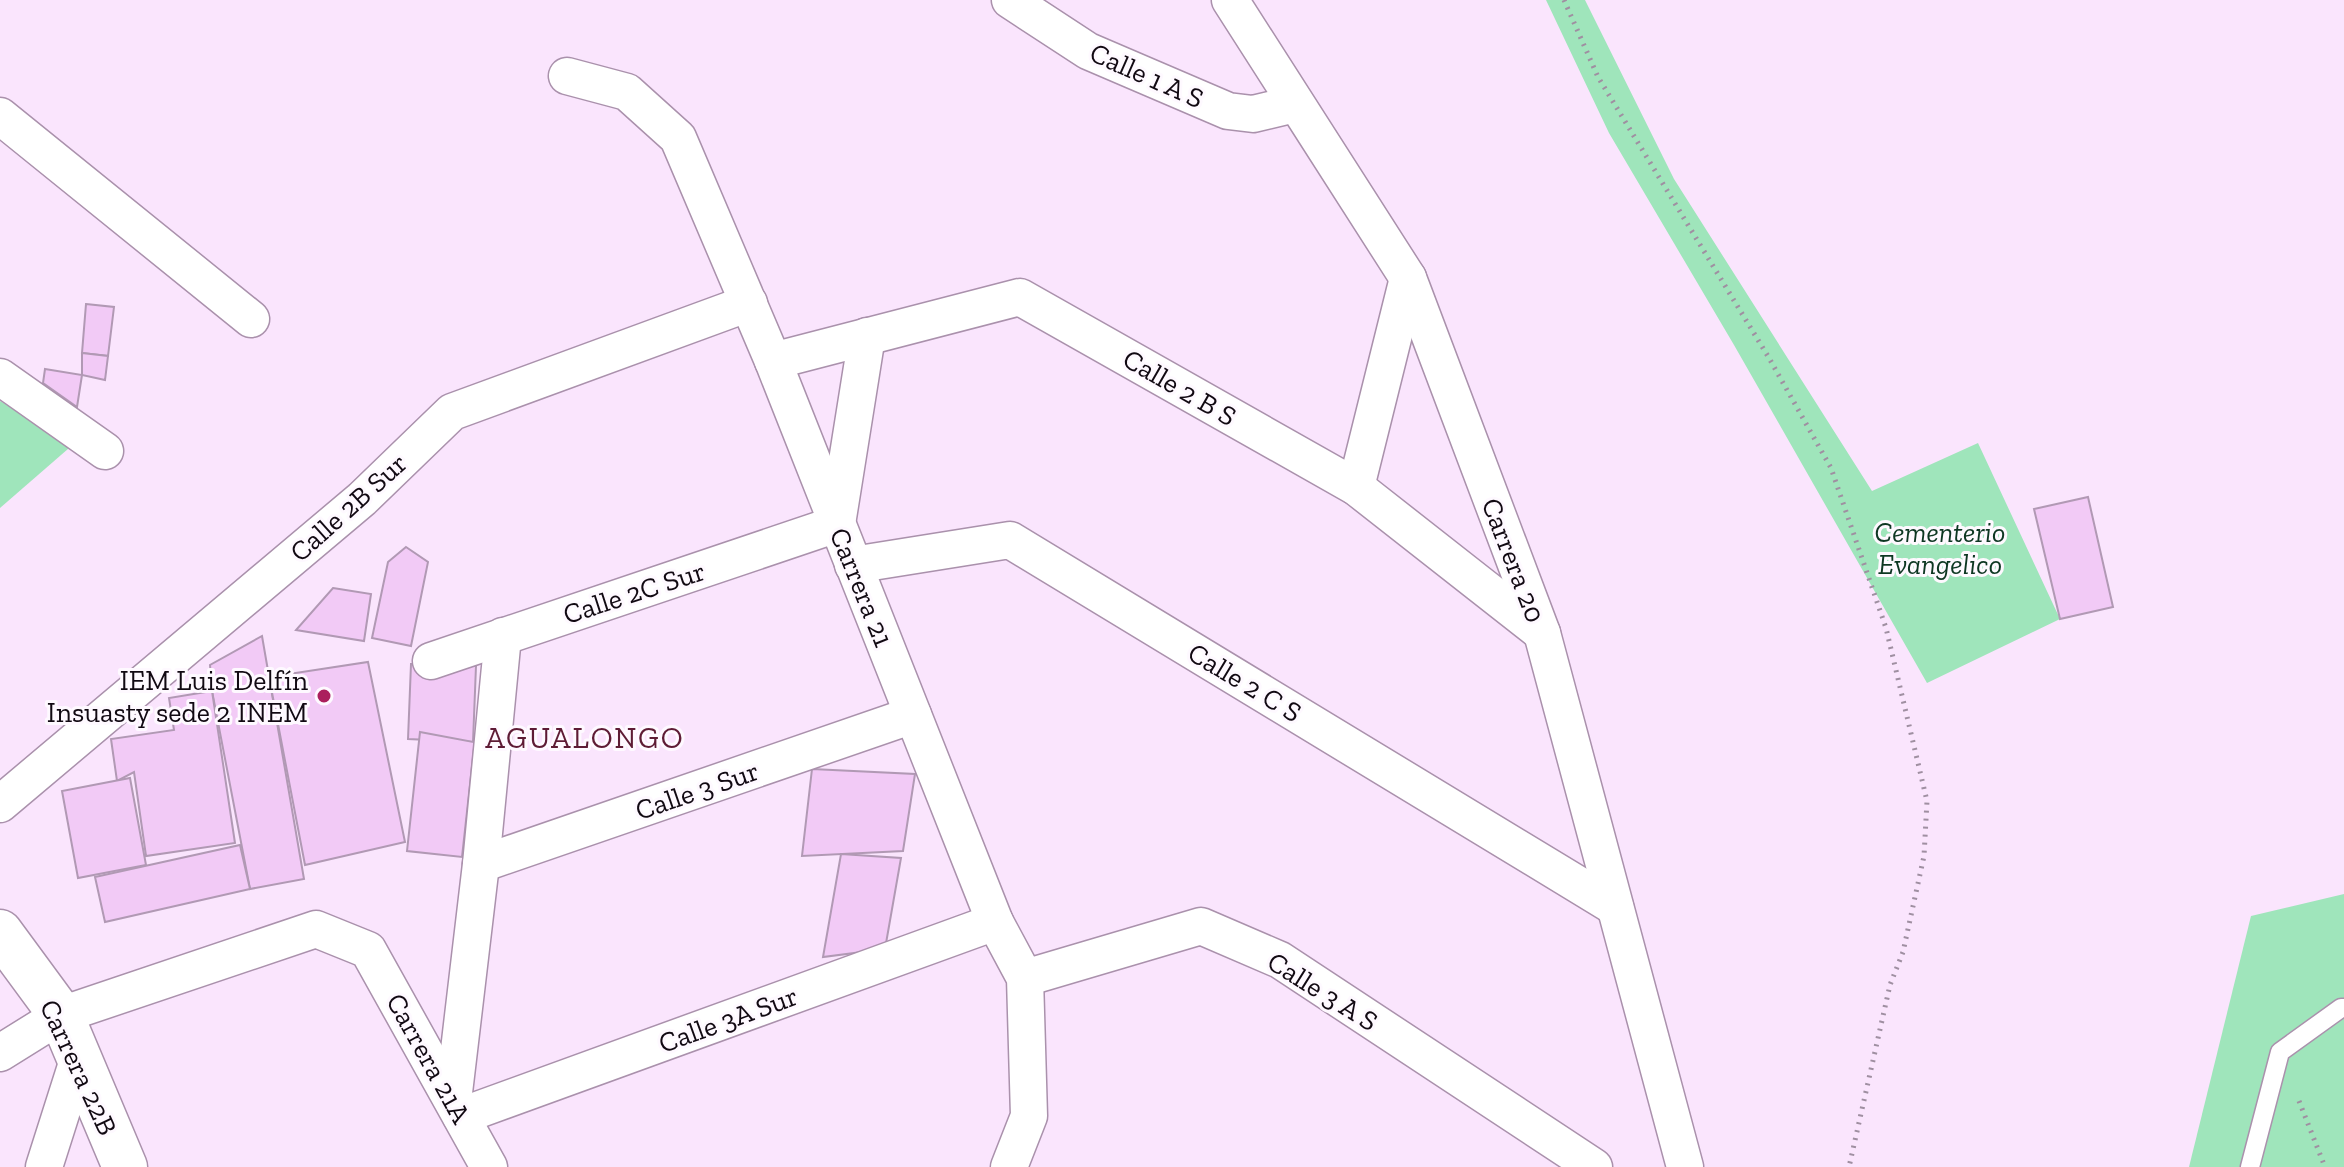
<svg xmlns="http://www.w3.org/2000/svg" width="2344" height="1167" viewBox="0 0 2344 1167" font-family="'Zilla Slab',serif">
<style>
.green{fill:#9fe5bb}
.building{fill:#f2caf6;stroke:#b199b4;stroke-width:2}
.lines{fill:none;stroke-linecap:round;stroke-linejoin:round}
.service-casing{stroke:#aa91ac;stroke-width:21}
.minor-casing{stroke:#aa91ac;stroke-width:39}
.tertiary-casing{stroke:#aa91ac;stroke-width:47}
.path{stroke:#9f8fa1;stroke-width:5;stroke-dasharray:2 6;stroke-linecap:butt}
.service{stroke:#fff;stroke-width:18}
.minor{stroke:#fff;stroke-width:36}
.tertiary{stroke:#fff;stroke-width:44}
.poi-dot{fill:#ab1f5d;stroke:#fef9ff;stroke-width:3}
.labels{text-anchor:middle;stroke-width:6;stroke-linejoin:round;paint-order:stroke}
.street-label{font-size:28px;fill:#110912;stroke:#fef9ff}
.park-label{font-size:28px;font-style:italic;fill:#0d3722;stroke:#fef9ff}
.poi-label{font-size:28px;fill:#110912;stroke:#fef9ff;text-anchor:end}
.neighbourhood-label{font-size:30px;letter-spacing:2px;fill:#5e1b35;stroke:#fef9ff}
</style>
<rect width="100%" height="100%" fill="#fae5fd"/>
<g class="green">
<path d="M1546,0H1585L1674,179L1872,491L1978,443L2060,619L1927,683L1734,345L1609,133Z"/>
<path d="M0,401L76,442L0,508Z"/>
<path d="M2344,894V1167H2189L2251,916Z"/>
</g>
<g class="building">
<path d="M86,304L114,307L108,356L82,353Z"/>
<path d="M82,353L108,356L105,380L82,375Z"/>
<path d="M45,369L82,375L77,407L43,383Z"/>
<path d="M2088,497L2113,607L2060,619L2034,509Z"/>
<path d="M406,547L428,562L411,646L372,638L388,562Z"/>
<path d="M333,588L371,594L364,641L296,630Z"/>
<path d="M262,636L304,879L250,889L212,691L210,665Z"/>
<path d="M368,662L405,842L305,865L269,677Z"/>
<path d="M411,664L476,666L473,742L408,739Z"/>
<path d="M212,691L235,843L146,856L134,772L117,781L111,739L174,730L169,698Z"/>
<path d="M420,732L473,742L475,739L462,857L407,851Z"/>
<path d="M812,769L915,774L903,851L802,856Z"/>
<path d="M130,778L146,865L78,878L62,791Z"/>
<path d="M240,845L250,889L105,922L95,877Z"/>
<path d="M841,854L901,858L885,949L823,957Z"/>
</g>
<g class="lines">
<g class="service-casing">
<path id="service" d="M2250,1167L2280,1052L2341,1008H2344"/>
</g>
<g class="minor-casing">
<g id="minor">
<path d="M1010,0L1088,51L1228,111L1253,114L1295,104"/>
<path d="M1230,0L1408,278L1542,633L1685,1167"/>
<path d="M567,76L627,92L678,138L773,361L995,922L1025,978L1029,1116L1009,1167"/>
<path d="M0,116L251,319"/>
<path d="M773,361L1020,297L1356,487L1542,633"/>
<path d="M0,377L105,451"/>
<path d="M1356,487L1408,278"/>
<path d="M853,565L1010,540L1615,907"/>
<path d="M431,661L837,524L867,336"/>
<path d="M0,804L362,499L452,412L749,303"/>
<path d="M481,864L913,715"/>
<path d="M1025,978L1201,926L1280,960L1594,1167"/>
<path d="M0,1053L61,1015L316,929L368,950L489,1167"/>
<path d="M453,1101L481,864L503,636"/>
<path d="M461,1116L995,922"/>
<path d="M44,1167L79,1057"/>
</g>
</g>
<g class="tertiary-casing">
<path id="tertiary" d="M0,932L61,1015L125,1167"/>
</g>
<g class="path">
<path d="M1564,0L1598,77L1769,358L1831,468L1886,628L1927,801L1924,856L1903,952L1890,985L1849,1167"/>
<path d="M2299,1101L2325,1167"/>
</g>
<use href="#service" class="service"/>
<use href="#minor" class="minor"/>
<use href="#tertiary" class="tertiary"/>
</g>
<circle class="poi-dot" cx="324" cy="696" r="8"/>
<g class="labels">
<g class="street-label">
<text transform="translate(1147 75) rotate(24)" y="10">Calle 1 A S</text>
<text transform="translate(1180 387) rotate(30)" y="10">Calle 2 B S</text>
<text transform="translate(348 507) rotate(-42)" y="10">Calle 2B Sur</text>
<text transform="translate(1514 560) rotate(69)" y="10">Carrera 20</text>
<text transform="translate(862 587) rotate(68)" y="10">Carrera 21</text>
<text transform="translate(634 592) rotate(-18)" y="10">Calle 2C Sur</text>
<text transform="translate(1245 682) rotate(31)" y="10">Calle 2 C S</text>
<text transform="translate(697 790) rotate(-19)" y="10">Calle 3 Sur</text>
<text transform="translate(1323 991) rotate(32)" y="10">Calle 3 A S</text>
<text transform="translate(728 1019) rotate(-20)" y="10">Calle 3A Sur</text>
<text transform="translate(429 1058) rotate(61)" y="10">Carrera 21A</text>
<text transform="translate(79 1067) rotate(65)" y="10">Carrera 22B</text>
</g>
<g class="park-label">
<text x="1940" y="542">Cementerio<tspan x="1940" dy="32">Evangelico</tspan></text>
</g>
<g class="poi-label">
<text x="308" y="690">IEM Luis Delfín<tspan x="308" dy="32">Insuasty sede 2 INEM</tspan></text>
</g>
<g class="neighbourhood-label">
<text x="585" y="748">AGUALONGO</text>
</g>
</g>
</svg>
